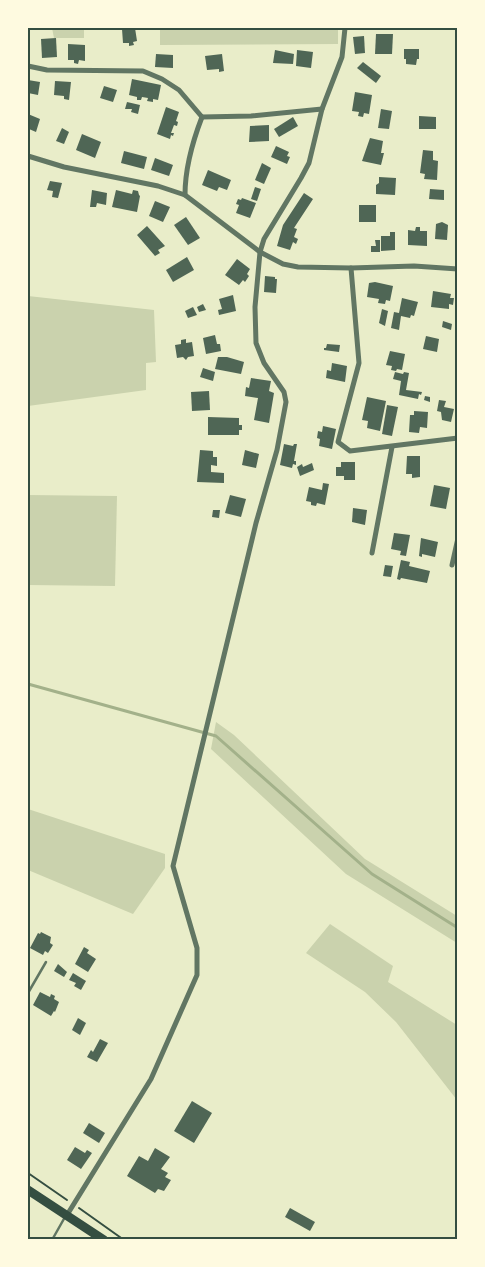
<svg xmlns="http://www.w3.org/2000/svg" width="485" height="1267" viewBox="0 0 485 1267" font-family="'Titillium Web',sans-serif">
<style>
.green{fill:#cad2ad}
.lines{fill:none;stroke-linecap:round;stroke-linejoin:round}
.stream{stroke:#a3b18a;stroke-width:3}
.building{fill:#4f6655}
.path{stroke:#344e41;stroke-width:2}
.service{stroke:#617663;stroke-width:2.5}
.minor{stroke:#617663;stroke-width:5}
.trunk{stroke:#344e41;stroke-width:9}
.neatline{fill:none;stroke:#344e41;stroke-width:2}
</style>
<rect width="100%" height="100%" fill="#e9edc9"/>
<g class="green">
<path d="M52,28H84V38H54Z"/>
<path d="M160,28H338V44L160,45Z"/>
<path d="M28,296L154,310L156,362L146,363V390L28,406Z"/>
<path d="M28,495L117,496L115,586L28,585Z"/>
<path d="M216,722L234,735L365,859L457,916V943L346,874L211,749Z"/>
<path d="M28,809L165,854V868L133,914L28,870Z"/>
<path d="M330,924L393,966L388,982L457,1025V1100L396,1022L365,992L306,953Z"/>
</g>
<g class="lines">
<path class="stream" d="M28,684L216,736L372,874L458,928"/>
</g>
<g class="building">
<path d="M135,28L137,41L133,42L134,45L129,46V43H123L122,29Z"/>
<path d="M376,34H393L392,54H375Z"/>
<path d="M364,36L365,53L355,54L353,37Z"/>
<path d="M56,38L57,57L42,58L41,39Z"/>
<path d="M68,44L85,45V61L79,60L78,64L74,63V60H68Z"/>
<path d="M404,49H419V59H417L416,65L406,64V59H404Z"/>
<path d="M275,50L294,54L293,64L273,63Z"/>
<path d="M297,50L313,52L311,68L296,66Z"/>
<path d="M156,54L173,55V68L155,67Z"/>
<path d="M222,54L224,71L219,72V69L207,70L205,56Z"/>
<path d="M363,62L381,76L376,83L357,68Z"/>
<path d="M132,79L161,85L158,100L153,99V102L147,101L148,98L142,97L141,100H137V97L129,95Z"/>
<path d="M28,80L40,82L38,95L28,93Z"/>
<path d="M55,81L71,82L69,100L64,99V96L54,95Z"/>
<path d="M104,86L117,90L113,102L100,98Z"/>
<path d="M355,92L372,95L369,114L364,113L363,117L358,116L359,112L352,111Z"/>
<path d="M127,102L140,105L138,114L131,112L132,109H125Z"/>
<path d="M166,107L179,112L176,121L178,122L177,126L174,125L171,133H174L173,136L171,135L170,139L157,134Z"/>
<path d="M381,109L392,111L389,129L378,128Z"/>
<path d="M28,114L40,119L36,132L29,129L28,132Z"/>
<path d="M419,116L436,117V129H419Z"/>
<path d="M293,117L298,126L279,137L274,129Z"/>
<path d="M269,125V141L249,142L250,126Z"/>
<path d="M62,128L69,132L64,144L56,141Z"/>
<path d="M82,134L101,142L95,158L76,150Z"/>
<path d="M370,138L383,141L381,153H384L381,165L362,161Z"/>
<path d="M276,146L289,152L287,156L290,157L287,164L271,157Z"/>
<path d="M423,150L433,151V160L438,161L437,180L424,179L425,174L420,173Z"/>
<path d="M124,151L147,157L144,169L121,163Z"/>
<path d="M155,158L173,165L169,176L151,170Z"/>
<path d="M262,163L271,168L264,184L255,180Z"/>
<path d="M208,170L231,180L227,190L219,187L217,191L202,185Z"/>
<path d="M379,177L396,178L395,195L376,194V185L379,183Z"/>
<path d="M50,181L62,183L58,198L52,197L53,191L47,190Z"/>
<path d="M255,187L261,189L257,201L251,199Z"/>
<path d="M430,189L444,190V200L429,199Z"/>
<path d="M92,190L107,193L106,205L97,203L96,207H90Z"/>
<path d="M116,190L132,194L133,190L138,191L139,195L140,196L137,212L112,207Z"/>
<path d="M304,193L313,199L294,228L297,229L294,237L298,239L296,244L293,242L290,250L277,246L283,225Z"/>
<path d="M242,198L256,203L250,218L236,213L239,205L236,204L238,199L241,200Z"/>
<path d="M155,201L170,207L163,222L149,216Z"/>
<rect x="359" y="205" width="17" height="17"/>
<path d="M186,217L200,238L188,245L174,225Z"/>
<path d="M442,222L448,225L447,240L435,239L436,224Z"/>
<path d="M147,226L165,246L158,250L160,253L155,256L137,235Z"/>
<path d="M416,227H420V231H427V246L408,245V230L415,231Z"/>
<path d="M390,232H395V250L381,251V236H390Z"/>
<path d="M375,240H380V252H371V246H376Z"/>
<path d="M187,257L194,270L173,282L166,270Z"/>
<path d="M237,259L250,269L247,274L249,276L245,282L243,280L239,285L225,275Z"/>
<path d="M265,276L275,277V279H277L276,293L264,292Z"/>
<path d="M375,282L393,286L390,301L386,300L385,304L378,303L379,299L367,297L369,283Z"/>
<path d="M433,291L451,294L450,298H454L453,305L449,304V309L431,307Z"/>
<path d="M233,295L236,311L219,315L218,310L222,309L219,299Z"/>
<path d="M402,298L418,302L414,316L411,315L410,318L401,316L399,330L391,328L394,312L399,313Z"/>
<path d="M203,304L206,310L199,312L197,307Z"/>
<path d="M193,307L197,315L188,318L185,311Z"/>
<path d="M382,309L388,311L385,326L379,323Z"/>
<path d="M443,321L452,324L451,330L442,327Z"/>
<path d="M215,335L217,344H220L221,351L206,354L203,338Z"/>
<path d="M426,336L439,339L437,352L423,349Z"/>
<path d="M186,339V343L192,342L194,356L188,357L186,360L183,357L177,358L175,345L181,344V340Z"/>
<path d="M327,344L340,345L339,352L324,350V348H326Z"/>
<path d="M390,351L405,354L402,370L397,369L396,371L391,370L392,366L386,365Z"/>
<path d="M218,357H227L244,362L241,374L215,369Z"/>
<path d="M332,363L347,366L345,382L326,378L327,370L331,371Z"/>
<path d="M203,368L215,372L213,381L200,377Z"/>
<path d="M395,372L403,374L404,372L409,373L406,390L422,392L421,395L419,394L418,399L399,395L401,381L393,379Z"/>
<path d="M251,378L271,381L269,391L274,393L269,423L254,420L258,398L245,396L246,387L249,388Z"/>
<path d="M209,391L210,410L192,411L191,392Z"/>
<path d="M425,396L430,397V402L424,400Z"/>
<path d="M367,397L386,401L380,431L367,428L368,421L362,420Z"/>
<path d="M439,400L446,401L444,407L454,409L451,422L442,420L441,412L437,411Z"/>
<path d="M387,405L398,407L392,436L382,434Z"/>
<path d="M414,411L428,412L427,428L420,427L419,433L409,432L410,415H414Z"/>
<path d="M208,417L239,418V425H242V430H239V435H208Z"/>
<path d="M323,426L336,429L332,449L319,446L320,439L317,438L318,431L322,432Z"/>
<path d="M284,444L293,446L294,444H297L294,461H296V465L293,464L292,468L280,465Z"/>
<path d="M200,450L213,451V457H217V466L211,465V472L224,473V483L197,482Z"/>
<path d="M245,450L259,454L256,468L242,465Z"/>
<path d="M407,456H420V477L412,478V474H406Z"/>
<path d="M341,462H355V480H344V476H336V467H341Z"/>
<path d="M312,463L314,470L300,476L297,467L302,464L303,467Z"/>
<path d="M323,483L329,484L325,505L317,503L316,506L311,505V502L306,501L309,487L322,490Z"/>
<path d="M434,485L450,488L446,509L430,506Z"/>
<path d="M230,495L246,499L241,517L225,513Z"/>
<path d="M353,508L367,510L365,525L352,522Z"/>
<path d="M213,510H220L219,518L212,517Z"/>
<path d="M394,533L410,535L406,556L400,555L401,551L391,549Z"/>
<path d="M421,538L438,542L435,557L422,554V557L419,556Z"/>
<path d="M401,560L410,562L409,566L430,571L427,583L401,578L400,580L397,579Z"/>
<path d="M385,565L393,566L391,577L383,576Z"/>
<path d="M41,932L51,937L50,943L53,945L48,953L45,951L43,955L30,948L38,933L40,934Z"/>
<path d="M84,947L89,950L87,953L96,959L88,972L75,964Z"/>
<path d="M58,964L67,972L64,977L54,971Z"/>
<path d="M73,973L86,981L81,990L74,986L76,983L69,980Z"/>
<path d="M40,992L50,997L51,994L55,996L54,999L59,1002L55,1012L54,1011L51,1016L33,1005Z"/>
<path d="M78,1018L86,1023L80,1035L72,1030Z"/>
<path d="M100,1039L108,1043L97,1062L87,1057L91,1050L93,1052Z"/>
<path d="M192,1101L212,1113L194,1143L174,1131Z"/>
<path d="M89,1123L105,1133L99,1143L83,1133Z"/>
<path d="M75,1147L85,1153L87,1150L92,1153L81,1169L67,1160Z"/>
<path d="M155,1148L170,1157L161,1169L168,1173L165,1177L171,1180L164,1191L158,1189L155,1193L127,1176L139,1156L148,1161Z"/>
<path d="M290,1208L315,1222L310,1231L285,1217Z"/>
</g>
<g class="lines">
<g class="path">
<path d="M28,1173L67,1200"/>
<path d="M79,1208L124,1240"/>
</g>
<g class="service">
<path d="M28,993L46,962"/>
<path d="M52,1240L65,1217"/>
</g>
<g class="minor">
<path d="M28,66L47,70L143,71L162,79L179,90L202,117"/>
<path d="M202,117L251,116L322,109"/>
<path d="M28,156L64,167L158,186L185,195L260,252L283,264L298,267L351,268L414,266L458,269"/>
<path d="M185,195C185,168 192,143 202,117"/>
<path d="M351,268L359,363L338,442L350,451L458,438"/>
<path d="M372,553L392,447"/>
<path d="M452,565L458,538"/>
<path d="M67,1215L151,1079L197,975V948L173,866L256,523L277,450L286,402L284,392L264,363L256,343L255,307L260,252L264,239L301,178L309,163L322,109L342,57L345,28"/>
</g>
<path class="trunk" d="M28,1190L104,1240"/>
</g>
<rect width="485" height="1267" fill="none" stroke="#fefae0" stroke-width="58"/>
<rect x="29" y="29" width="427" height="1209" class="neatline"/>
</svg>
